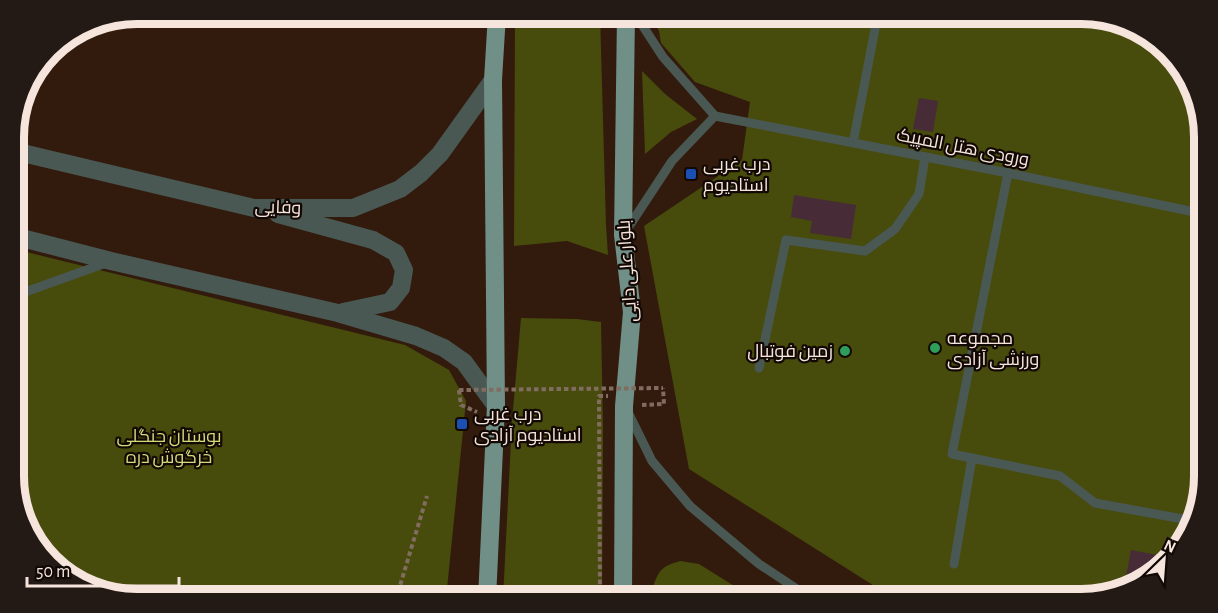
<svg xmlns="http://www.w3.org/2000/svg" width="1218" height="613" viewBox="0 0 1218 613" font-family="'Alegreya Sans',Cairo,sans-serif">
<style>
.green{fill:#474b0c}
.building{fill:#472c37}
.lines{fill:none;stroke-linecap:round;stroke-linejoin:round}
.path{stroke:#816c60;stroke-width:4;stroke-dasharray:4.5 3;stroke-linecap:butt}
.service{stroke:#4a5854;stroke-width:9}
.tertiary{stroke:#4a5854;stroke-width:18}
.primary{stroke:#708f87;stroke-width:18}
.path-bridge{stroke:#816c60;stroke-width:4;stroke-dasharray:4.5 3;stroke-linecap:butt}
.transit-dot{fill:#1a4fb4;stroke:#120804;stroke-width:2}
.leisure-dot{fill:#2e9e5b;stroke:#120804;stroke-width:2}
.labels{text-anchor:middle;stroke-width:4.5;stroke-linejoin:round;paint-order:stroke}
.street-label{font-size:18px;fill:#f6e5dc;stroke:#120804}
.poi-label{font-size:18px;fill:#f6e5dc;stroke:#120804;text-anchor:start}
.park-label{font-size:18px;fill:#d1db79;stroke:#120804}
.rim{fill:none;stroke:#f6e5dc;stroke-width:8}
</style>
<rect width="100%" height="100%" fill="#321b0d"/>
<g class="green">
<path d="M515,14H600L606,225L608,255L567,241L514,246Z"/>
<path d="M652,14H1081L1135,26L1183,68L1203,121L1204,476L1192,530L1150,578L1089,599H895L689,469L644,226L742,160L750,102L695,82L661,43L659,31L653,20Z"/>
<path d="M642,71L665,94L697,119L671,132L645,154Z"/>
<path d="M14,249L405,345L449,370L466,401L446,599H137L83,587L39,551L15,492Z"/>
<path d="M521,318L577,319L601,322L603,427L602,599H503L512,421Z"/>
<path d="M680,561L699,564L755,599H650C650,593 652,589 654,584C660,568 664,566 680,561Z"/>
</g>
<g class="building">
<path d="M708,14H726L725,26L707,24Z"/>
<path d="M919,98L938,101L933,132L913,129Z"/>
<path d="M794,195L856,205L851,239L810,233L812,221L791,217Z"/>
<path d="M1131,550L1168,557L1150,578L1124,587Z"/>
</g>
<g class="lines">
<g class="path">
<path d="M459,390L461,405L477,412"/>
<path d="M642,405L664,404L663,388"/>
<path d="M396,599L427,496"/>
<path d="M600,599L599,396H608"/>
</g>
<g class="service">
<path d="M1076,14L1137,27"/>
<path d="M715,116L1008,173L1204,214"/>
<path d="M853,143L878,14"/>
<path d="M1008,173L952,454L1060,476L1095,503L1194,521"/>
<path d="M626,231L672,161L715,116L663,57L635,14"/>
<path d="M14,296L106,263"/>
<path d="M759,368L786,240L865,251L895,229L919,194L925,157"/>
<path d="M628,412L652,461L690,506L759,564L812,599"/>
<path d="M954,564L972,458"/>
</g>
<g class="tertiary">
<path d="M14,151L254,208H353L400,189L421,173L440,154L493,80"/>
<path d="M278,214L373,240L396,253L404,270L401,288L390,302L343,312"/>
<path d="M14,236L111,261L338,313L416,336L444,348L464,362L496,406"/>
</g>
<g class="primary">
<path d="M487,599L496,406L493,80L497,14"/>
<path d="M623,599L624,406L632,312L623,235L626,14"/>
</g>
<path class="path-bridge" d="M459,390L663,388"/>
</g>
<g class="transit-dot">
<rect x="685" y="168" width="12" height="12" rx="3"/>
<rect x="456" y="418" width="12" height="12" rx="3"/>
</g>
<g class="leisure-dot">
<circle cx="935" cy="348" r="6"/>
<circle cx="845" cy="351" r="6"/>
</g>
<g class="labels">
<g class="street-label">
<text transform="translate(963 147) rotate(11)" y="6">ورودی هتل المپیک</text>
<text transform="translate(278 207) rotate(2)" y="6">وفایی</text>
<text transform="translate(627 271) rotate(-94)" y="6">بلوار علی دایی</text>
</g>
<g class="poi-label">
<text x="703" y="170">درب غربی<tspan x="703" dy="21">استادیوم</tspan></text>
<text x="947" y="344">مجموعه<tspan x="947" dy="21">ورزشی آزادی</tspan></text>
<text x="833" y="357" text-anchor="end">زمین فوتبال</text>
<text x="474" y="420">درب غربی<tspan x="474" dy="21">استادیوم آزادی</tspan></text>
</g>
<g class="park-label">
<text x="169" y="442">بوستان جنگلی<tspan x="169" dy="21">خرگوش دره</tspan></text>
</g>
</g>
<path d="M0 0H1218V613H0ZM137 24H1081A113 113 0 0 1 1194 137V476A113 113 0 0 1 1081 589H137A113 113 0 0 1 24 476V137A113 113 0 0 1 137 24Z" fill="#241a15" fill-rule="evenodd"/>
<path class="rim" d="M137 24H1081A113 113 0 0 1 1194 137V476A113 113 0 0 1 1081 589H137A113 113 0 0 1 24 476V137A113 113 0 0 1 137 24Z"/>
<g transform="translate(1164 559) rotate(25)" stroke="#120804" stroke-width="4.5" paint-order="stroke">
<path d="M0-4.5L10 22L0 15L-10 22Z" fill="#f6e5dc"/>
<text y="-9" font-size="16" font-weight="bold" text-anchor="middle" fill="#f6e5dc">N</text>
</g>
<path d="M27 577v9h152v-9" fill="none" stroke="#f6e5dc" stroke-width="3"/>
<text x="36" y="577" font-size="18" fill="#f6e5dc" stroke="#120804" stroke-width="4.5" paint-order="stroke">50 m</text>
</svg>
